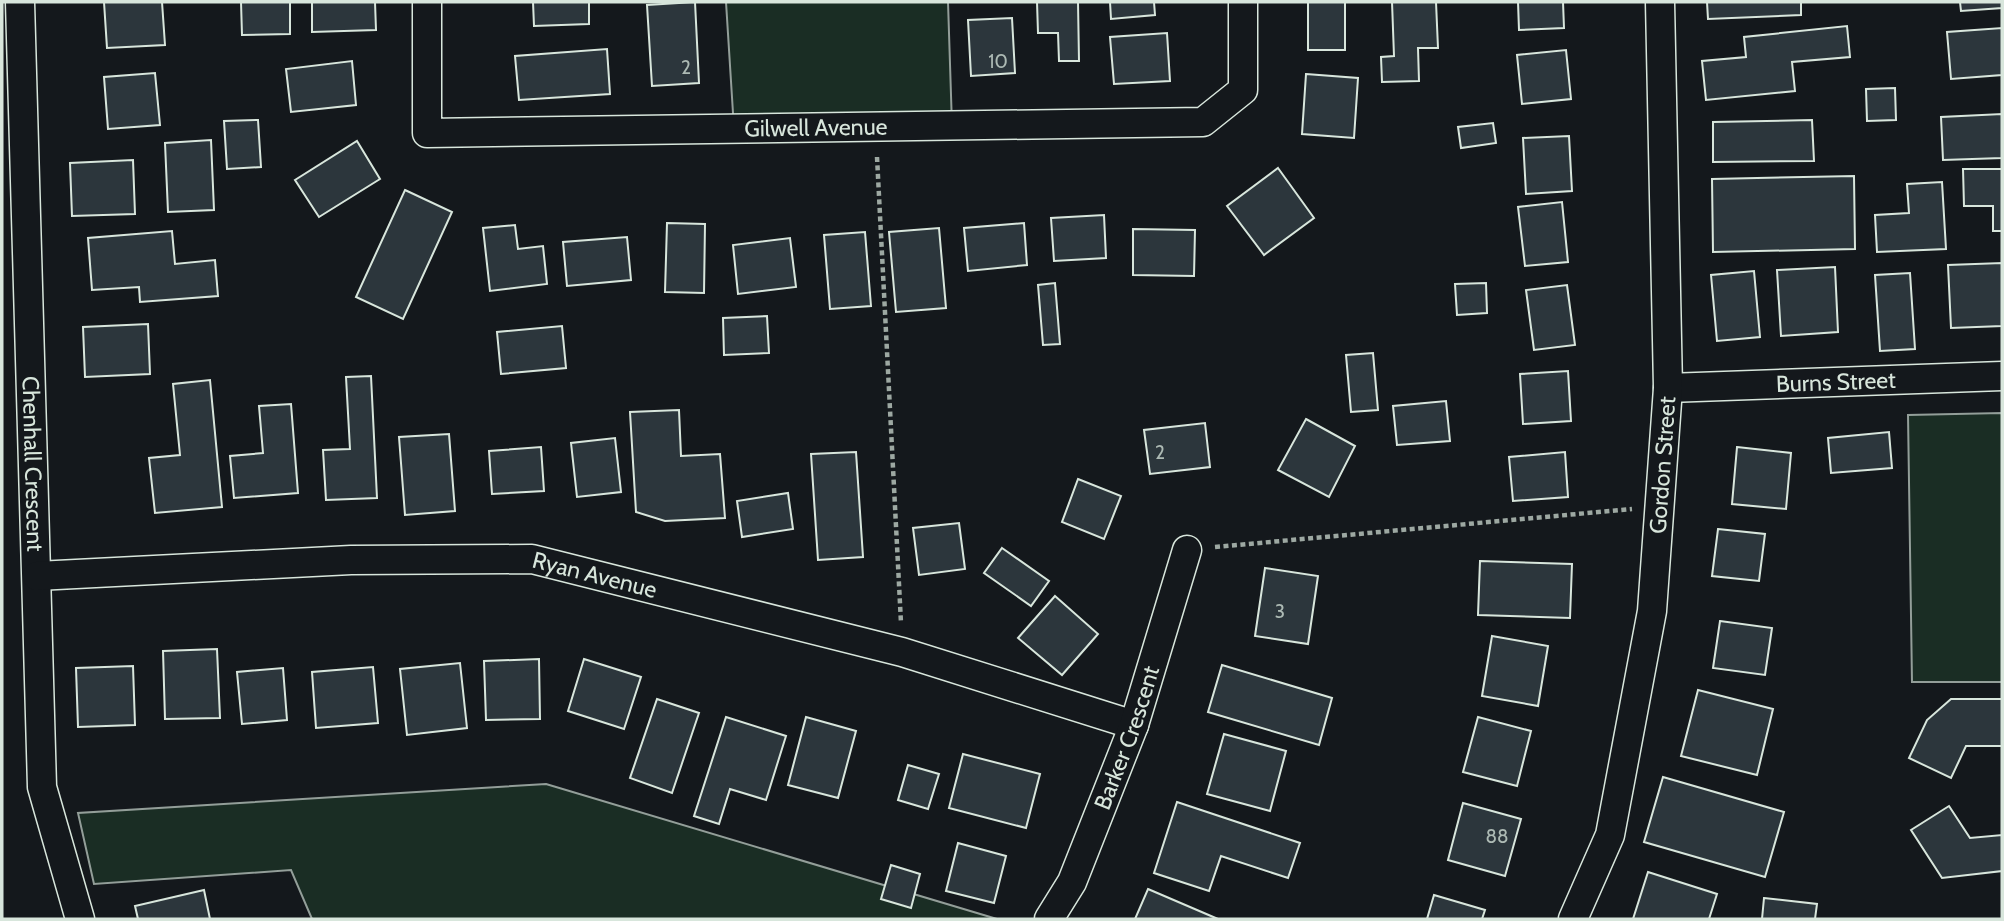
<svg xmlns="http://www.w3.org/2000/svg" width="2004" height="921" viewBox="0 0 2004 921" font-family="Cabin,sans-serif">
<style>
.green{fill:#1a2d24;stroke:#939e99;stroke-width:2}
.building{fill:#2c363c;stroke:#d8e6dc;stroke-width:2}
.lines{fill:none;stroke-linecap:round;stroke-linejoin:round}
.minor-casing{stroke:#d8e6dc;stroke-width:31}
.path{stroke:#9da8a2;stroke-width:4.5;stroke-dasharray:5 3.5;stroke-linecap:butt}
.minor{stroke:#14181c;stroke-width:28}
.labels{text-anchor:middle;stroke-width:5;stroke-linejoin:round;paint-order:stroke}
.number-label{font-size:19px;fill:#adbab4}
.street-label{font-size:23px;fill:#d8e6dc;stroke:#14181c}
</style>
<rect width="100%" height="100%" fill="#14181c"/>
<g class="green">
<path d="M726,2H948L952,126L734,129Z"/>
<path d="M2002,413V682H1912L1908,415Z"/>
<path d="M546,784L997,919H312L291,870L94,884L78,813Z"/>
</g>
<g class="building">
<path d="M104,2H162L165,45L107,48Z"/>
<path d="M241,2H290V34L242,35Z"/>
<path d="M312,2H375L376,30L312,32Z"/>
<path d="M533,2H589V24L534,26Z"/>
<path d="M695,2L699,83L652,86L647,5Z"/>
<path d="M1037,2H1078L1079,61H1059L1058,33H1038Z"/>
<path d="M1110,2H1154L1155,15L1111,19Z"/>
<rect x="1308" y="2" width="37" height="48"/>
<path d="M1392,2H1436L1438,48H1418L1419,81L1382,82L1381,57L1394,56Z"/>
<path d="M1518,2H1563L1564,28L1519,30Z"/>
<path d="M1707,2H1801V15L1708,19Z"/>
<path d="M1960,2H2002V8L1961,11Z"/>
<path d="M1012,18L1015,73L971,76L968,20Z"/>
<path d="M1847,26L1850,57L1792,62L1795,91L1706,100L1702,61L1746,57L1744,37Z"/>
<path d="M2002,28V75L1951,79L1947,32Z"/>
<path d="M1167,33L1170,81L1114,84L1110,37Z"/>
<path d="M607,49L610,94L519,100L515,56Z"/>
<path d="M1566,50L1571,99L1522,104L1517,55Z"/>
<path d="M352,61L356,105L291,112L286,69Z"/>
<path d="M155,73L160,125L108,129L104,77Z"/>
<path d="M1306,74L1358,78L1354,138L1302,134Z"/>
<path d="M1895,88L1896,120L1867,121L1866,89Z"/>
<path d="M2002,114V158L1943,160L1941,117Z"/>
<path d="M258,120L261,167L227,169L224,121Z"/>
<path d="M1812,120L1814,161L1713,162V122Z"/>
<path d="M1493,123L1496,143L1461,148L1458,127Z"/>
<path d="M1569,136L1572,191L1526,194L1523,138Z"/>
<path d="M211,140L214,210L168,212L165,143Z"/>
<path d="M357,141L380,179L319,217L295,180Z"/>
<path d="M133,160L135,214L72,216L70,163Z"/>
<path d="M1278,168L1314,218L1264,255L1227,206Z"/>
<path d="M1963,169H2002V231H1993V206H1964Z"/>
<path d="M1854,176L1855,249L1713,252L1712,179Z"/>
<path d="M1942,182L1946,249L1877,252L1875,215L1909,213L1907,184Z"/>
<path d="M405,190L452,212L403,319L356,297Z"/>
<path d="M1562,202L1568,262L1525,266L1518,207Z"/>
<path d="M1104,215L1106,258L1054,261L1051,218Z"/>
<path d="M667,223L705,224L704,293L665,292Z"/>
<path d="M1024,223L1027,265L968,271L964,228Z"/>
<path d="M515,225L518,249L543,246L547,284L490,291L483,228Z"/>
<path d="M939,228L946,308L896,312L889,232Z"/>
<path d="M1133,229L1195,230L1194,276L1133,275Z"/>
<path d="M172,231L175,264L215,260L218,296L140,302L139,287L92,290L88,238Z"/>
<path d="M865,232L871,306L830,309L824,235Z"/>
<path d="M627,237L631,280L567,286L563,242Z"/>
<path d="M790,238L796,287L738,294L733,245Z"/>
<path d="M2002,263V326L1951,328L1948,265Z"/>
<path d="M1835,267L1838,332L1781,336L1777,270Z"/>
<path d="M1754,271L1760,337L1717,341L1711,275Z"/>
<path d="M1910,273L1915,349L1880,351L1875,275Z"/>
<path d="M1055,283L1060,344L1043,345L1038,285Z"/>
<path d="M1486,283L1487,313L1457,315L1455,284Z"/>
<path d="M1567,285L1575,345L1534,350L1526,290Z"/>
<path d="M767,316L769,353L724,355L723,318Z"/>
<path d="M148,324L150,374L85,377L83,327Z"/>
<path d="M562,326L566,368L501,374L497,332Z"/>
<path d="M1373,353L1378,410L1351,412L1346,355Z"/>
<path d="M1568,371L1571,421L1523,424L1520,374Z"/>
<path d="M371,376L377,498L326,500L323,450L350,449L346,377Z"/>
<path d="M210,380L222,507L155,513L149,458L180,455L173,384Z"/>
<path d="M1446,401L1450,441L1397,445L1393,406Z"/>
<path d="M291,404L298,493L234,498L230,456L263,453L259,406Z"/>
<path d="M679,410L681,456L720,454L725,518L665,521L636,512L630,412Z"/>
<path d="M1306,419L1355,446L1329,497L1278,470Z"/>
<path d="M1205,423L1210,467L1150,474L1144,430Z"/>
<path d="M1889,432L1892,468L1831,473L1828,438Z"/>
<path d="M449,434L455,511L405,515L399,437Z"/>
<path d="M615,438L621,492L577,497L571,443Z"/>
<path d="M541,447L544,491L492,494L489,451Z"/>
<path d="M1737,447L1791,453L1786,509L1732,504Z"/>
<path d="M856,452L863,557L818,560L811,454Z"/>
<path d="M1565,452L1568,497L1513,501L1509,457Z"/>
<path d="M1078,479L1121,496L1104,539L1062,522Z"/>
<path d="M788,493L793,529L742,537L737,501Z"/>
<path d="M959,523L965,569L919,575L913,528Z"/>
<path d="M1718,529L1765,534L1759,581L1712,576Z"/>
<path d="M1002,548L1049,581L1031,606L984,573Z"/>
<path d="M1480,561L1572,564L1570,618L1478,615Z"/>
<path d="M1265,568L1318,576L1308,644L1255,636Z"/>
<path d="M1055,596L1098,634L1062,675L1018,638Z"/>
<path d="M1720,621L1772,628L1765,675L1713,668Z"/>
<path d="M1492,636L1548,646L1538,706L1482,696Z"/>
<path d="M217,649L220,718L165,719L163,651Z"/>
<path d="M539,659L540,719L486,720L484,661Z"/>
<path d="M584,659L641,677L624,729L568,711Z"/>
<path d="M460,663L467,728L407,735L400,669Z"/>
<path d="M1222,665L1332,698L1319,745L1208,712Z"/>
<path d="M133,666L135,725L78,727L76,668Z"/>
<path d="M373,667L378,723L316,728L312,672Z"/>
<path d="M283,668L287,720L242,724L237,672Z"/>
<path d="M1698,690L1773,709L1757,775L1681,756Z"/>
<path d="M657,699L699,713L672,793L630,778Z"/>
<path d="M1951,699H2002V746H1966L1951,778L1909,758L1927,720Z"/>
<path d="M726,717L786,736L766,800L730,789L719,824L694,816Z"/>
<path d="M806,717L856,731L838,798L788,785Z"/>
<path d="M1478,717L1531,731L1517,786L1463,772Z"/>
<path d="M1224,734L1286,751L1270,811L1207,794Z"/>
<path d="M963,754L1040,774L1026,828L949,808Z"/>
<path d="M908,765L939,774L928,809L898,800Z"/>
<path d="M1663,777L1784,812L1765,877L1644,842Z"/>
<path d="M1177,802L1300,843L1288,878L1221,856L1209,891L1154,873Z"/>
<path d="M1463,803L1521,819L1505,876L1448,860Z"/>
<path d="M1949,806L1970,838L2002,835V871L1942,878L1911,830Z"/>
<path d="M958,843L1006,856L994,903L946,891Z"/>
<path d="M891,865L920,874L911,908L881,899Z"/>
<path d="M1648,872L1717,894L1709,919H1633Z"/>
<path d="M1148,889L1218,919H1135Z"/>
<path d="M204,890L210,919H138L135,906Z"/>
<path d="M1434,895L1485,910L1482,919H1427Z"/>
<path d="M1764,898L1817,904L1815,919H1762Z"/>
</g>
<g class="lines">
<g class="minor-casing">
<g id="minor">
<path id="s1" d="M20,2L42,787L80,919"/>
<path id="s2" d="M427,2V133L1203,122L1243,90V2"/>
<path id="s3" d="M1668,388L2002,376"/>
<path id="s4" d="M37,576L351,560L532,559L902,652L1134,725"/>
<path id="s5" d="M1049,919L1072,882L1134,725L1187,550"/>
<path id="s6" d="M1573,919L1610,835L1652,611L1668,388L1660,2"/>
</g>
</g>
<g class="path">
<path d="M877,157L901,623"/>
<path d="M1215,547L1632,509"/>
</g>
<use href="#minor" class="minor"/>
</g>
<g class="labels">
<g class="number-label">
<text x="998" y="68">10</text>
<text x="686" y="74">2</text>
<text x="1160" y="459">2</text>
<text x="1280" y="618">3</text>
<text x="1497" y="843">88</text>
</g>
<g class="street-label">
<text dy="8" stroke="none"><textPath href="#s2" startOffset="520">Gilwell Avenue</textPath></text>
<text dy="8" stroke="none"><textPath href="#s3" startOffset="168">Burns Street</textPath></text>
<text dy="8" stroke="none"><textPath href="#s1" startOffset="462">Chenhall Crescent</textPath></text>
<text dy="8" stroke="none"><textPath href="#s6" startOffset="466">Gordon Street</textPath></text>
<text dy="8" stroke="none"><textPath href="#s4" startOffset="560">Ryan Avenue</textPath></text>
<text dy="8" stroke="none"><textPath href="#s5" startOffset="198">Barker Crescent</textPath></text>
</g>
</g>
<rect width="2004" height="921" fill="none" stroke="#d8e6dc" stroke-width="7"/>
</svg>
